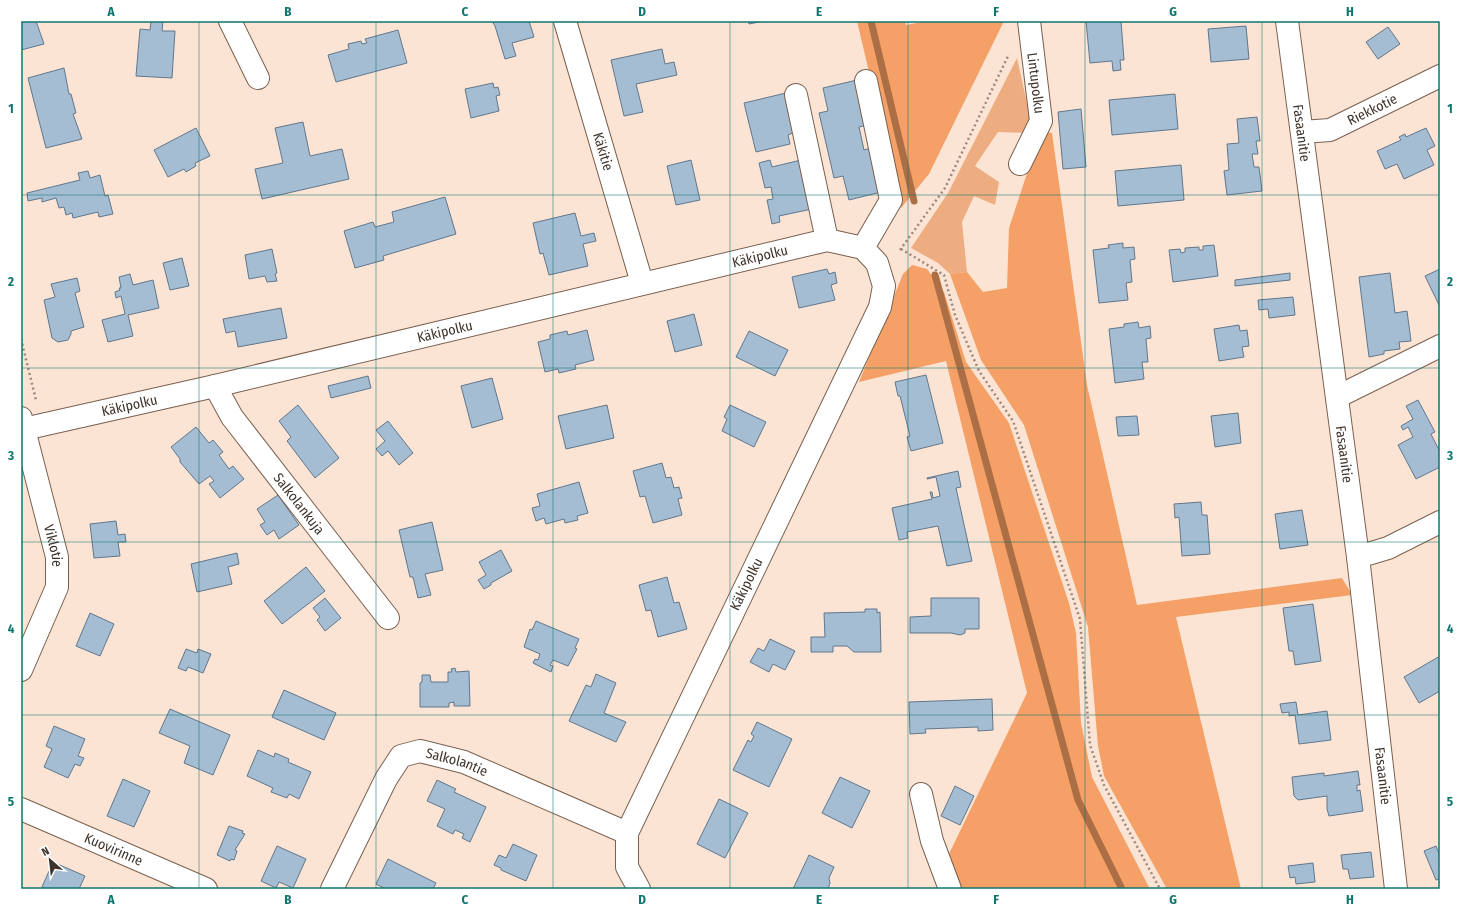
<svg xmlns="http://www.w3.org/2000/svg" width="1461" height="910" viewBox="0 0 1461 910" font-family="'Fira Sans Condensed',sans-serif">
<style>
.green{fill:#eead81}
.forest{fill:#f4a066}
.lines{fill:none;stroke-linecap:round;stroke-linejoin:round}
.stream{stroke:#ac6e44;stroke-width:7}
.building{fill:#a4bdd3;stroke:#60778c}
.minor-casing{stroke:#7a604f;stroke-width:24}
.path{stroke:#9b897e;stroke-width:2.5;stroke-dasharray:2 3;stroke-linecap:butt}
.minor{stroke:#fff;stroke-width:22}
.grid{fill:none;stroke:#0f766e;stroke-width:1;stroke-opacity:0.55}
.labels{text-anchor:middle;stroke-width:3.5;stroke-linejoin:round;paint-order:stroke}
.street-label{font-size:14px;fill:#3e332b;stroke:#fff}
.neatline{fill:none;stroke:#0f766e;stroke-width:1.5}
.grid-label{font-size:13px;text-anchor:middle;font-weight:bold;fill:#0f766e}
</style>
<rect width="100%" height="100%" fill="#fce4d5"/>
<path class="green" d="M1017,58L1031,121L1027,133L998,132L975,166L999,182L995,205L974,196L962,222L967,272L950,274L938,263L911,248L948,193Z"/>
<g class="forest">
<path d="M857,21H905L906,25L928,21H1004L929,174L901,208Z"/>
<path d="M1041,131L1052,133L1087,385L1137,605L1342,578L1352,595L1176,617L1241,889H1167L1104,776L1098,746L1088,627L1024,425L981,360L950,274L967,272L983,292L1007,288L1009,228Z"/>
<path d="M912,265L927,269L944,292L966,362L1009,423L1069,603L1076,633L1081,723L1092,777L1150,889H960L947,858L1027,693L946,361L859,382L903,274Z"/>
</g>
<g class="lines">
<g class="stream">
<path d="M871,21L914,201"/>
<path d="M935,275L1078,800L1122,889"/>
</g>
</g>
<g class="building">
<path d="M21,21H36L44,44L21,50Z"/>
<path d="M151,21H163L162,31H175L172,78L136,76L140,29L150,30Z"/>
<path d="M492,21H529L534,37L512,43L516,56L505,59L495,26Z"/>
<path d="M748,21H764L749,24Z"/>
<path d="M1086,21H1121L1124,60H1120L1121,70L1113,71L1112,61L1090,63Z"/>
<path d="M1246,26L1249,59L1211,62L1208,29Z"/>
<path d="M1388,27L1400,44L1378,59L1366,42Z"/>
<path d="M398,30L407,63L336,82L328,55L349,49L348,44L361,41L362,44L367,43L365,39Z"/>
<path d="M662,49L665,64L674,62L677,75L636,84L643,112L624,116L611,60Z"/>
<path d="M64,68L69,94H71L76,113L73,114L82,139L46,148L28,78Z"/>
<path d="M857,80L868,125L859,127L864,150L871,148L881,192L849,200L843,176L834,178L819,113L828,111L823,88Z"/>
<path d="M493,83L494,88L498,87L500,95L496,96L499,111L471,118L465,89Z"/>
<path d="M786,93L795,132L788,135L790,144L756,152L744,103Z"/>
<path d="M1175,94L1178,129L1112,135L1109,100Z"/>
<path d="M1081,109L1086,167L1063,169L1058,112Z"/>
<path d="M1257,117L1260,141H1256L1258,154H1252L1254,167H1259L1262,191L1227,195L1224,171L1229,170L1227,144L1239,143L1237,119Z"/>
<path d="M303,122L310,156L342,149L349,179L262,199L255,169L283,163L275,128Z"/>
<path d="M196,128L210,156L195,163L196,166L186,172L184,169L168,177L154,150Z"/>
<path d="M1426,128L1435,146L1427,150L1434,165L1404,179L1397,164L1385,169L1377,151L1401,140L1399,137L1405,134L1406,137Z"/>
<path d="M691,160L700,200L676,205L667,166Z"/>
<path d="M770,160L772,167L801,160L812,209L779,216L780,222L772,224L767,200L773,199L771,187L765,188L759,163Z"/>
<path d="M1181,165L1184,200L1118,206L1115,171Z"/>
<path d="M88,171L90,178L100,175L105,196L108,195L113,214L99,217L98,212L73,218L72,213L66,215L64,207L59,208L56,198L42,202V198L28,201L27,193L80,180L78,173Z"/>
<path d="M445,197L456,234L383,256L384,260L355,268L344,231L373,222L375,227L394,222L392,212Z"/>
<path d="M575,213L581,236L594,233L596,241L583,244L588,266L549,275L543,253L540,254L533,223Z"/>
<path d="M1123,243V248L1134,247L1135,259L1130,260L1132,282L1126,283L1128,300L1099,303L1093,250L1109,248L1108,245Z"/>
<path d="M1214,245L1218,276L1173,282L1169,250L1180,249L1181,253L1185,252V248L1199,247V250H1203V246Z"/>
<path d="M272,249L277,273L275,274L277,281L267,282L265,276L249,279L245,255Z"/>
<path d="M182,258L189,286L170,290L163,263Z"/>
<path d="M827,269L829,274L835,272L837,283L831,285L835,300L799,308L792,277Z"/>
<path d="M1440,269V307L1425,276Z"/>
<path d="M1290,273V280L1235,286V280Z"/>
<path d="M1390,273L1395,313L1407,311L1411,341L1399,342L1400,349L1384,351V354L1369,357L1359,277Z"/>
<path d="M130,274L133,285L153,280L159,308L128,315L133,336L108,342L102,320L125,314L121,296L116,298L115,292L120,290L119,288H121L119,277Z"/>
<path d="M77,278L80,291L75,293L84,327L71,331V334L68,340L58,342L52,338L44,300L55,297L51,284Z"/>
<path d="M1293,297L1295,315L1269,318L1268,309L1259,310L1258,300Z"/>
<path d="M281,308L287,338L238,347L235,331L226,333L223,319Z"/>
<path d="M694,314L702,345L675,352L667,321Z"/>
<path d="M1138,322L1139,328L1150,326L1151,338L1146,339L1148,362H1142L1144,379L1115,383L1109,329L1124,327V324Z"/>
<path d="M1239,325L1240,331L1247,330L1249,346L1242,347L1244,357L1219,361L1214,329Z"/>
<path d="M587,330L594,360L575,365L576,369L559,373L558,369L545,372L538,342L550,339V335L567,331L568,335Z"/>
<path d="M749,331L788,350L775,376L736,357Z"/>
<path d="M926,375L943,443L911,451L907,437L910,436L900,396H898L895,382Z"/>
<path d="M368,376L371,388L331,398L328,386Z"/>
<path d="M492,378L503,419L472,428L461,386Z"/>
<path d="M1418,400L1435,432L1431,434L1440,452V467L1416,479L1398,445L1413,437L1408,427L1403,430L1401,426L1413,419L1406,406Z"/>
<path d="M298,405L339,458L315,478L287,441L291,437L279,421Z"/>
<path d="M607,405L614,438L566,449L558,416Z"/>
<path d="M730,405L766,422L754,447L722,431L727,419L724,417Z"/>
<path d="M1238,413L1241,443L1215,447L1211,416Z"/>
<path d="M1137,416L1139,435L1118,436L1116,417Z"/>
<path d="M388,421L413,453L399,465L388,451L382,456L376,449L385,441L376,430Z"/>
<path d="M196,427L209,443L213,440L223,452L219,455L229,469L233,466L244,479L220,498L209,484L214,481L210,476L199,484L180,462V459L171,447Z"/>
<path d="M662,463L666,478L671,477L674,488L679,487L682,498L678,499L682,515L653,523L645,496L640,497L633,471Z"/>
<path d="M958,471L961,487L956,488L972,561L947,566L938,526L907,532L908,538L899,540L892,508L932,499L930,492H932L933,498L940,496L936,477L927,479V478Z"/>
<path d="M579,482L588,513L577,516L578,520L565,523L564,519L546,524L544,518L536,521L532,508L540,506L537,494Z"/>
<path d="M278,495L299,525L279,539L274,530L267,535L260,525L265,522L257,509Z"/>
<path d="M1201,502L1202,515H1207L1210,554L1182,556L1179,517L1175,518L1174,504Z"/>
<path d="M1302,510L1308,545L1280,549L1275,514Z"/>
<path d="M116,521L118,535L125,534L126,542H118L120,556L94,558L90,524Z"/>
<path d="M432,522L443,570L425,574L431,595L418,598L413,577H410L399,530Z"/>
<path d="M501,550L512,571L491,583V585L484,589L478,580L486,575L479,562Z"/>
<path d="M237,553L239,564L228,567L232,584L197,592L191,564Z"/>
<path d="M306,567L325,591L282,624L264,601Z"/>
<path d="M667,577L674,603L679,602L687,629L658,637L651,610L646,611L639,585Z"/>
<path d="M325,598L341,618L325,631L317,620L320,617L313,608Z"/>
<path d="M931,598H979V629H965V633L960,635L951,633H910V617L931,616Z"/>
<path d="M1313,604L1321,661L1295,665L1293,651H1289L1283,608Z"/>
<path d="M865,609H877V613L880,612L881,652H854L847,646H833V652H811V637H825L824,613L865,612Z"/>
<path d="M90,613L114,624L100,656L76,646Z"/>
<path d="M536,621L579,639L575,648L577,649L568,666L553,660L550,665L553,666L551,672L533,663L535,659L538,660L540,654L524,647L530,629L532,630Z"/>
<path d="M770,639L795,651L785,670L773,664L769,672L750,662L758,648L764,651Z"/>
<path d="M186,649L197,653L198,649L211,654L203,673L188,667L186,671L178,668Z"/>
<path d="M1440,656V691L1419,703L1404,677Z"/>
<path d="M455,668L456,672L469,671L470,706H454V702L449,703V707H420V683L422,682V675H430L431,682H448V672H452L451,669Z"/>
<path d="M596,674L616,683L604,713L626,722L616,742L569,721L586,685L591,687Z"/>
<path d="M284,690L336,713L324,740L272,717Z"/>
<path d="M992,699L993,730L978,731V727L925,729L926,733L910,734L909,702Z"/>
<path d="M1296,702L1298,715L1327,711L1331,740L1299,744L1295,715L1289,716V712L1282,713L1280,704Z"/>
<path d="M170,709L230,735L213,775L184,763L190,746L159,733Z"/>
<path d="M757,722L792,739L769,787L733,770L748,740L751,742L754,736L751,734Z"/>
<path d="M54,726L85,739L78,756L84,758L80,766L75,764L68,778L44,767L52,749L46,746Z"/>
<path d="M258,750L274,757L275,753L289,759L288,762L311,772L299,799L289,794L287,798L271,792L273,788L247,776Z"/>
<path d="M1358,771L1360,785H1357V791L1360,790L1363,811L1329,816L1327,809V796L1298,800L1294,796L1292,777L1324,773V776Z"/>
<path d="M840,777L870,791L852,828L822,813Z"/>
<path d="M123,779L150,791L134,827L107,816Z"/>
<path d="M437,780L456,789L454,792L486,807L470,842L462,838L464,834L455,830L453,834L437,826L445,809L427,801Z"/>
<path d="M955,786L974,796L960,825L941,816Z"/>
<path d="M719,799L748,813L725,858L697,844Z"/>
<path d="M229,826L243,831L242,833L245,834L235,850L237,851L234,860L231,859L230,861L217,855Z"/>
<path d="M513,844L537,855L526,881L501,870V868L494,865L499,855L506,858Z"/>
<path d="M277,846L306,859L293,888L279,882L276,888L261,881Z"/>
<path d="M1436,846L1440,856V879L1436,880L1424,851Z"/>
<path d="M1371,852L1374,877L1350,879L1348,869H1343L1341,855Z"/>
<path d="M809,855L834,867L829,878L830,883L828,889H793Z"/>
<path d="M388,859L436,883L433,889H384V888L376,884Z"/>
<path d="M53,862L85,876L79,889H46L42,887Z"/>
<path d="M1313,863L1315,882L1296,884L1295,877L1290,878L1288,866Z"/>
</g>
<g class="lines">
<g class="minor-casing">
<g id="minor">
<path d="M230,21L258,78"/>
<path id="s1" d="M565,21L642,283"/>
<path id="s2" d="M1287,21L1358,557L1396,889"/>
<path d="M796,95L827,240"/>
<path id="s3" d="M1302,132L1330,130L1440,76"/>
<path d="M1020,164L1041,121L1029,21"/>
<path d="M863,248L891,200L866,81"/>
<path id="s4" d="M215,386L232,417L388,618"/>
<path d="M1337,397L1440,346"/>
<path id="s5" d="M21,418L57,557V587L21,670"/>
<path id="s6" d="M24,429L215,386L827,240L863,248L877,263L884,286L880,307L627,833V867L639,889"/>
<path d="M1358,557L1388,548L1440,522"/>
<path d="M921,794L932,841L950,889"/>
<path id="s7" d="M21,809L206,889"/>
<path id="s8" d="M332,889L386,779L401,756L420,751L464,762L627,833"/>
</g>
</g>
<g class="path">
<path d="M901,249L944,275L955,315L979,371L1013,421L1080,619L1090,745L1104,785L1160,889"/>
<path d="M900,250L945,188L1009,54"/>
<path d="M21,339L36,400"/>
</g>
<use href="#minor" class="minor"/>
</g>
<path class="grid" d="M199,21V889M376,21V889M553,21V889M730,21V889M908,21V889M1085,21V889M1262,21V889M21,195H1440M21,368H1440M21,542H1440M21,715H1440"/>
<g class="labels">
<g class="street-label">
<text transform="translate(1036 83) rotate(83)" y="5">Lintupolku</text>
<text dy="5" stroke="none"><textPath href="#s3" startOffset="75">Riekkotie</textPath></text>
<text dy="5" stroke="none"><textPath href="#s2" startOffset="113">Fasaanitie</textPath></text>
<text dy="5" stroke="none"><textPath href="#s1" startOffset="136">Käkitie</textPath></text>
<text dy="5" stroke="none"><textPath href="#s6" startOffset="756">Käkipolku</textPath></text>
<text dy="5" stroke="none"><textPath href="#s6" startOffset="432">Käkipolku</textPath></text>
<text dy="5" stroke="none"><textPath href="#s6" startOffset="108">Käkipolku</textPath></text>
<text dy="5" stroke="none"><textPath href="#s2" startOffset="437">Fasaanitie</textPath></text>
<text dy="5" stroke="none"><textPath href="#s4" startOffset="145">Salkolankuja</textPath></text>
<text dy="5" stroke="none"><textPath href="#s5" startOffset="132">Viklotie</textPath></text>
<text transform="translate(746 584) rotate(-64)" y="5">Käkipolku</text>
<text dy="5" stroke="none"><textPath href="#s8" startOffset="208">Salkolantie</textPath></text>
<text dy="5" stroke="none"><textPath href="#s2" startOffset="761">Fasaanitie</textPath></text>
<text dy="5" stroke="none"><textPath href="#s7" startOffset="101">Kuovirinne</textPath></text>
</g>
</g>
<rect width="1461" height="910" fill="none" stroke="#ffffff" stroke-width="44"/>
<g transform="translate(50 860) rotate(332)" stroke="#ffffff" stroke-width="3" paint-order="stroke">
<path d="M0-3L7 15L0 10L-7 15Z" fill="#3e332b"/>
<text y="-6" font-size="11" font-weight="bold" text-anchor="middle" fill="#3e332b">N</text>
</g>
<rect x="22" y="22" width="1417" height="866" class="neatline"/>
<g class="grid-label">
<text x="111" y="16">A</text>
<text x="288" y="16">B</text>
<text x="465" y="16">C</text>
<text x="642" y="16">D</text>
<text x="819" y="16">E</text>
<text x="996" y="16">F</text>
<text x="1173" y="16">G</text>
<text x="1350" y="16">H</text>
<text x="11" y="113">1</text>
<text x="1450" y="113">1</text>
<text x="11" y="286">2</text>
<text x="1450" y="286">2</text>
<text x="11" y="460">3</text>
<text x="1450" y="460">3</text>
<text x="11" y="633">4</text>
<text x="1450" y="633">4</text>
<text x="11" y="806">5</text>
<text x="1450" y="806">5</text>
<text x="111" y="904">A</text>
<text x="288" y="904">B</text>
<text x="465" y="904">C</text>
<text x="642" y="904">D</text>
<text x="819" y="904">E</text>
<text x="996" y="904">F</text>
<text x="1173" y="904">G</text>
<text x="1350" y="904">H</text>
</g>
</svg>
